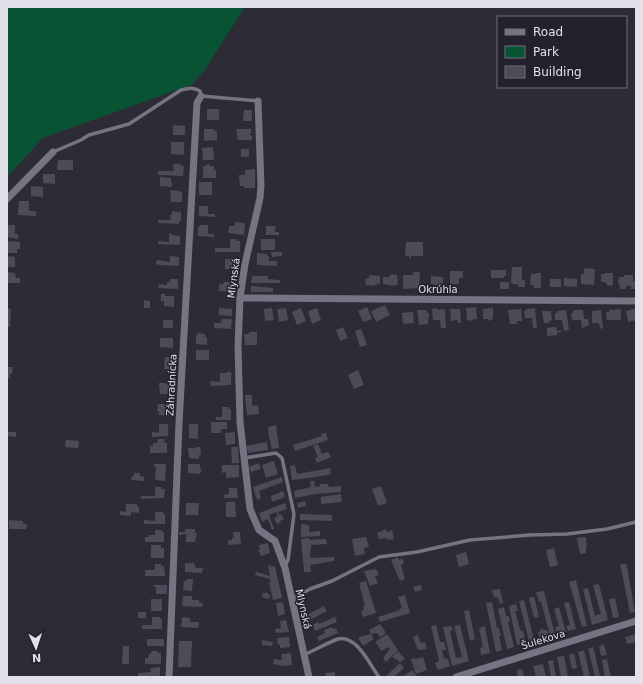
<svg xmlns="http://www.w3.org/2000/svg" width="643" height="684" viewBox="0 0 643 684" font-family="'DejaVu Sans',sans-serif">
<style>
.green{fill:#085333}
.building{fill:#4c4b58}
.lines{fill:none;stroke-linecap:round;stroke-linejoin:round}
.lane{stroke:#757482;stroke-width:3.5}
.street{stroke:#757482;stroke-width:7}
.labels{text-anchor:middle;stroke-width:3;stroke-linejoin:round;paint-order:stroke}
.street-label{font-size:10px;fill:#e2e1e9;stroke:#22212c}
</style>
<rect width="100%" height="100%" fill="#2c2b36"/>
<path class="green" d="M7,7H245L204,71L191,85L43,138L7,177Z"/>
<g class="building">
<rect x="207" y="109" width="12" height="11"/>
<path d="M244,110H252V121H243Z"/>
<path d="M173,125L185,126V135H173Z"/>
<path d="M204,129H214V131H217V140L204,141Z"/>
<path d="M236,129H251V134H250V136L252,135V140H238Z"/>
<path d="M171,142H184V155L171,154Z"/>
<path d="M213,147L214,160H203L202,148Z"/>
<rect x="241" y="149" width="8" height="8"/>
<path d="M58,160H73V170H57Z"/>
<path d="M173,164H181V166H184L183,176L158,175V171H174Z"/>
<path d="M207,164H209L210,166H214V170H216V178H203V166H206Z"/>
<path d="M255,169V188H244V186H240L239,175H245V170Z"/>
<path d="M43,174H55V184L43,183Z"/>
<path d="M160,177L171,178L172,187L160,186Z"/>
<rect x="199" y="182" width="13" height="13"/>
<path d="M31,186L43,187V197L31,196Z"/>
<path d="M170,190L180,191V192H182V202H171Z"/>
<path d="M19,201H29V211H36V216L18,215Z"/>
<path d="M199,206H208V214H215V217L199,216Z"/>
<path d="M172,211L181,212V221H179V224L158,223V220H171L170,215H172Z"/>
<path d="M235,222L245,223L244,235L228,233L229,226H235Z"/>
<path d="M8,225H15V234H18V239L7,237V227Z"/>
<path d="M200,225H208V234H214V237L198,236V227H200Z"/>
<path d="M266,226H274L276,227L275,232H279V235H266Z"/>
<path d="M169,233L172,234V235L180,236V245L158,244V241L169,242Z"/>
<path d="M230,239H237V241H240V252H215V248H230Z"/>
<rect x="261" y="239" width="14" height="11"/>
<path d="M7,241L20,242V249H17V253H7Z"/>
<path d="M406,242H423V256H411V258H409V256H405Z"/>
<path d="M271,252H282V256L272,257Z"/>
<path d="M257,253L267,254V256H269V261H277V266L257,265Z"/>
<path d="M7,256L15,257V267H7Z"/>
<path d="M170,256L179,257V266L159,265L156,264L157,260L170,262Z"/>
<rect x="225" y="259" width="12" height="10"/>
<path d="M512,267H522V280H525V287H518V284L515,285L511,283Z"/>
<path d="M586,268L595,269L594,285L581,284V274H584V269Z"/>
<path d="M491,270H506V276H504V278H491Z"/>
<path d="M450,271H463V278H459V284H450Z"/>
<path d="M7,272L15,273L16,278H20V283H7Z"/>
<path d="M413,272H420L419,288L403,289V275H413Z"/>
<path d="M536,273H541V288H534V285H530L531,274H536Z"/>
<path d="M605,273H613V285L608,286L605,282H601V274H605Z"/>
<path d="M391,274L397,275L398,283L397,285L390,286V285L383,284V277H389Z"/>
<path d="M369,275L380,276V284L374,285V286L366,285L365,279L369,278Z"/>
<path d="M624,275H633V281H636V289H631V286H626V289H620V285L618,284L619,277H624Z"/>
<path d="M252,276H268V279L280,280V283H251Z"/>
<path d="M431,276L443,277V286L431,284Z"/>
<path d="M564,278L577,279V287L564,286Z"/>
<path d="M170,279H178V289L158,288L159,284L167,285V282H170Z"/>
<rect x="550" y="279" width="11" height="8"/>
<path d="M224,282H233V292L219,291V284H223Z"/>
<rect x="500" y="282" width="9" height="7"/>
<path d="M251,286L273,288V292H251Z"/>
<path d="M161,294H165V296H174V307L164,306V301H161Z"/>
<path d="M144,300L150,301V308H144Z"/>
<path d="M385,305L390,315L376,322L371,311Z"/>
<path d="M367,307L372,319L363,322L358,311Z"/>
<path d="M476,307L477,319H473V321L467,320L466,308Z"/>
<path d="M7,308L11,309L10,327H7Z"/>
<path d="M219,308L232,309V316L219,315Z"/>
<path d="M272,308L274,320L265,321L264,309Z"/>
<path d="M286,308L288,320L279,322L277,309Z"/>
<path d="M301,308L306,321L297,325L292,312Z"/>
<path d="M317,308L321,320L312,324L308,311Z"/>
<path d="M437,308V310L445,309L446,328H441L440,320H433L432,309Z"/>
<path d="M493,308V319L488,321V319H483V309Z"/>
<path d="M535,308L537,328H533L532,318H525L524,311H526V309Z"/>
<path d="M636,308V320L628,322L626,311Z"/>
<path d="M450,309H460L461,323H458L457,320L451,321Z"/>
<path d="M521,309L522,321H517V324H510L508,310Z"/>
<path d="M621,309V320H607L606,312H609V310Z"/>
<path d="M417,310H427V313H429L428,324L419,325Z"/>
<path d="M566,310L569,330L564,331L562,320H555V313H557V311Z"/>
<path d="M573,310H583L584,319H588L589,325L582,328L581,320H572L571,313H573Z"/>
<path d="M601,310L603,328L600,329L599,323H592V311Z"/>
<path d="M542,311H551L552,320L549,321V323H544Z"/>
<path d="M413,312L414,323L403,324L402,313Z"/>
<path d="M223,319H232L231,329L214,328V323H221V320Z"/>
<rect x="163" y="320" width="10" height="8"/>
<path d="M343,327L348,338L340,341L336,330Z"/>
<path d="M553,327H556L557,331L561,330V332L557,333V335L547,336V328Z"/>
<path d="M361,329L367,345L360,347L355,331Z"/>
<path d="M249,332H257V345H245L244,334H249Z"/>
<path d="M198,333L205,334V337H207V345L196,344V335H198Z"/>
<path d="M160,338H173V348L160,347Z"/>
<rect x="196" y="350" width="13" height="10"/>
<path d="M165,357H173V359H175L174,369H164Z"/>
<path d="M7,367H13L12,374H10V378H7Z"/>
<path d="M358,370L364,385L354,389L348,375Z"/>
<path d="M228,371L232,373L231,376V385L211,386L210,381L220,382V373H227Z"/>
<path d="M159,383H167V385H170V394H160Z"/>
<path d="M245,395H252V406L258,405L259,414L247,415Z"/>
<path d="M158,404H169V416L159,415V411H157Z"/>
<path d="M222,407H229V409H231V420H216V417H222Z"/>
<path d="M211,422H227V429H221V433H211Z"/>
<path d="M159,424H168V436L152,437V432L159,433Z"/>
<path d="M189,424H198V439L189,438Z"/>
<path d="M276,425L279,448L272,449L268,433H269L268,427Z"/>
<path d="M7,432H16V437L7,436Z"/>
<path d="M235,432V444L226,445L225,433Z"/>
<path d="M326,433L328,440L295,451L293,445L322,436L321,434Z"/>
<path d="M158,439H165L164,443H167V453H150V446H153V443H157Z"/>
<path d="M66,440L79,441L78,448L65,447Z"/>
<path d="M267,442L268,450L248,453L246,446Z"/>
<path d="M318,444L322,454L328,452L331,457L317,463L315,458L318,457L313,446Z"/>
<path d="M196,447H200L201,455H199V459L189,458L188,448H196Z"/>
<path d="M231,447H238L239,463H232Z"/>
<path d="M274,461L278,474L266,478L262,465Z"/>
<path d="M259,463L261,469L251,472L249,467Z"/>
<path d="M154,464H166L165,481L155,480L156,467H154Z"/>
<path d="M188,464H200V469H202L200,474L188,473Z"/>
<path d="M222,465H239V477L226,478V472L222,473Z"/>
<path d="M295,465L297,474L330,468L331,474L317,477L292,480L290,466Z"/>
<path d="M134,473H140V476L144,477V481L131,480L132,476H134Z"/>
<path d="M282,477L283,482L259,491L261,498L257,500L253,487Z"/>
<path d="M310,481H314L315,487L320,486V484H328L329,487L341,486V492L316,494L295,498L294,491L311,487Z"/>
<path d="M381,486L387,503L378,506L372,489Z"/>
<path d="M155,487H161V489H165L164,498L141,499V496H149V497L150,496H155Z"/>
<path d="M229,488H237L238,498H224V495L229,494Z"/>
<path d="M283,491L285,497L272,502L271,496Z"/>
<path d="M341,494L342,502L321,504V497Z"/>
<path d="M305,501L306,506L298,508L297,503Z"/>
<path d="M226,502H235L236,517H226Z"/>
<path d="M186,503H199L198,515H186Z"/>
<path d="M285,503L287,509L278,512L279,515L281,514L284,519L280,521L281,522L277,524L274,518L278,516L276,512L269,515L274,529L272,530L268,519L262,522L259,513Z"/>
<path d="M126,504H137V506L139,507V513L131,512V516L120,515V511L126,512Z"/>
<path d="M155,512H163V514H165V524H144V520L155,521Z"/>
<path d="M300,514L332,515V521L300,520Z"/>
<path d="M9,520L23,521V524H27L26,529H9Z"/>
<path d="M301,524L309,525V532L320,531V536L301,537Z"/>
<path d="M185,529H195V533H197L195,542H186V534L179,535V532H185Z"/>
<path d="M386,529L387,532L392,530L394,539L388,540L387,538L379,539L377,533Z"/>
<path d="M155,530H162V532H164V542H145V537H149V535H155Z"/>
<path d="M233,532H240L241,544L228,545V540H232V538H234Z"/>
<path d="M366,537L369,547L364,548L365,554L355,556L352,539Z"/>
<path d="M586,537L587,546H586V553L580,554L577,538Z"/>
<path d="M309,538V540L326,539L327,544L311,545L310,558L334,557V561L310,565L311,572H304L301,539Z"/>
<path d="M268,543L270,553L261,556L258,550H260L259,545Z"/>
<path d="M151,545H161V548H164V558H151Z"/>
<path d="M554,548L558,565L550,567L546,550Z"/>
<path d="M466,552L469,564L459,567L456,555Z"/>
<path d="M398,557L399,560L402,558L404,563L401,565L405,579L400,581L391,560Z"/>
<path d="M185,563H194L196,568H203L202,573L185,572Z"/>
<path d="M155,564H161V566H164L165,576H145V570H155Z"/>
<path d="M620,564H626L627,567L635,612L630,613Z"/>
<path d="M271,565V567L275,566L282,598L273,600L269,582H271L270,579L255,575L256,572L270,576L268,566Z"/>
<path d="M376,569L379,575L375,576L378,583L370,586L364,571Z"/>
<path d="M187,579H193L192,591L183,590L184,581H186Z"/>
<path d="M576,580L587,626L582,627L569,582Z"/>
<path d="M366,581L376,613L363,617L361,611L364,610L363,607L365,606L359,583Z"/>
<path d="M599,584L608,620L592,625L583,589L588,588L595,616L598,614V615L601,614L593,585Z"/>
<path d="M154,585H167V594H156V587H154Z"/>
<path d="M421,585L422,590L415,592L413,587Z"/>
<path d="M500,589L503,603L500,604L499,599H497V597H494L492,590Z"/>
<path d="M544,591L555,635L550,636L541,601L539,602L536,592Z"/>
<path d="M266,592L270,595L269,599L262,597L263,593H266Z"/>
<path d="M405,595L410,613L380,622L378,617L400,610L399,609L402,608L398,597Z"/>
<path d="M183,596H192V600H199V602L203,603L202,607L182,606Z"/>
<path d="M534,596L539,617L534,618L529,598Z"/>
<path d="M615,598L619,617L613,618L609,599Z"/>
<rect x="151" y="599" width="11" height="12"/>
<path d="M524,600L534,640L529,641L519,601Z"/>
<path d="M283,602L285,614L278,616L276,603Z"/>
<path d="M492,602L497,628H499L501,636H499L502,650L496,652L486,603Z"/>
<path d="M569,602L576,629L568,631L566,626L570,625L564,603Z"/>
<path d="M516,604L518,611H515L519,626L521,631H523L526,642L517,645L509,606Z"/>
<path d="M324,606L327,611L310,620L307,615Z"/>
<path d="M504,607L506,616H509L510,621L508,622L514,647L507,649L498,609Z"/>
<path d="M559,607L566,632L557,634L555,627L559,626L554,609Z"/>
<path d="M469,610L475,639L470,641L464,611Z"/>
<rect x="138" y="612" width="8" height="6"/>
<path d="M152,617H160V619H162V629H142V625H152Z"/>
<path d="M182,617L190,618V622H199L198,628L181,627Z"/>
<path d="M335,617L337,622L315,631L312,625L318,622L319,624Z"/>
<path d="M286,620L289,632L276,633L275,629L281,628L280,621Z"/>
<path d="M380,624L386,633L380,637L377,633L371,634L374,639L363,646L358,638L362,636L371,634L369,630Z"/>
<path d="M436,625L440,642H444L446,650H442L444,658L448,659L450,666L438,670L435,663L438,662L439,660L431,626Z"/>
<path d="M460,625L469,661L452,666L443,627L451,626L453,630L450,631L456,658L462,657L454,626Z"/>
<path d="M485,626L490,653L481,655L480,648L483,647L479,628Z"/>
<path d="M332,627L333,629L336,628L338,633L319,641L317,637L325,633L324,630Z"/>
<path d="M543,628V630H547L549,636L540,639L538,632L541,631L540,629Z"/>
<path d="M387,634L398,650L386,662L383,658L390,649L388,647L382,651L375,642Z"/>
<path d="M636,634V642L627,644L625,637Z"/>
<path d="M418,635L421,643L425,642L427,649L418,650L413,637Z"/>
<path d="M289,637L290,647L280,648V645L278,644L277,638Z"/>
<rect x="147" y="639" width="17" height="7"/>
<path d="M262,640L273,642L272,646L262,645Z"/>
<path d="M179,641H192L191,667H178Z"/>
<path d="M604,644L607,655L601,656L599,646Z"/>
<path d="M123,646H129V664H122Z"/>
<path d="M593,647L595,654L600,677H595L594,672L588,649Z"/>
<path d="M584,650L590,677H584L578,652Z"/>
<path d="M151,651H158V653H161V664H145V658H148L149,654H151Z"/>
<path d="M398,651L405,659L400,662L392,657Z"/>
<path d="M291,653L292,665L283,666L273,664L274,659L282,660L281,654Z"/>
<path d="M574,653L577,668L572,669L569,655Z"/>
<path d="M564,656L568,677H561L557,657Z"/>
<path d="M423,657L427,670L416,674L411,659L414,658L415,659Z"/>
<path d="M607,659L609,669L611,677H605L602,660Z"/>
<path d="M553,660L556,677H551L548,661Z"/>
<path d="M400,663L404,668L394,677H389L387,675Z"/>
<path d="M543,664L546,677H536L533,666Z"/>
<path d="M160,667V677H138V673L151,672L150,668Z"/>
<path d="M522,669L524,677H518L517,670Z"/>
<path d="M413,670L417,677H401L408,673Z"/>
<path d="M335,672V677H326L325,673Z"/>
</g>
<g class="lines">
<g class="lane">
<path d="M53,152L81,140L89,135L129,124L181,90C189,88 193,87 200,91L201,96L258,101"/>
<path d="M244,458L276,453L282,458L294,514L288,560L285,566"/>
<path d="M292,599L310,589L332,581L379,557L417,552L470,540L530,535L567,534L607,529L636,522"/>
<path d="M304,655C315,650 327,643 338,639C356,634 370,665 379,677"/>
</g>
<g class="street">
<path d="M258,101L261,185L260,198L245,264L240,298L238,346L240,422L250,509L259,530L275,541L285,568L309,677"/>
<path d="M7,199L53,152"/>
<path d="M240,298L636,301"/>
<path d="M169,677L179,423L197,103L201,96"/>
<path d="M456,677L636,621"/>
</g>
</g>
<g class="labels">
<g class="street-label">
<text transform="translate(233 278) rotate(-82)" y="4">Mlynská</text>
<text x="438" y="293">Okrúhla</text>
<text transform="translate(171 385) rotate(-87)" y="4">Záhradnícka</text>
<text transform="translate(304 609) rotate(77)" y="4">Mlynská</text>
<text transform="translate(543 639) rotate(-17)" y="4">Šulekova</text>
</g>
</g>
<rect width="643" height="684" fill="none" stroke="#e2e1e9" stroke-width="16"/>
<rect x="497" y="16" width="130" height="72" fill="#22212c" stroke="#6f6e78"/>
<rect x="505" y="29" width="20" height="6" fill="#757482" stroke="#6f6e78"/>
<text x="533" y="36" font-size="12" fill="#e2e1e9">Road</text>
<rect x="505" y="46" width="20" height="12" fill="#085333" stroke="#6f6e78"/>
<text x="533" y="56" font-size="12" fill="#e2e1e9">Park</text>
<rect x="505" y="66" width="20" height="12" fill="#4c4b58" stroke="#6f6e78"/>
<text x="533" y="76" font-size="12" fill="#e2e1e9">Building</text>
<g transform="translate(36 648) rotate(177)" stroke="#22212c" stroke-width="3" paint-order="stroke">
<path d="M0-3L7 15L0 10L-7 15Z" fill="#e2e1e9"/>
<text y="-6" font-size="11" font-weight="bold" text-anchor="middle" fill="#e2e1e9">N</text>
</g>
</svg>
